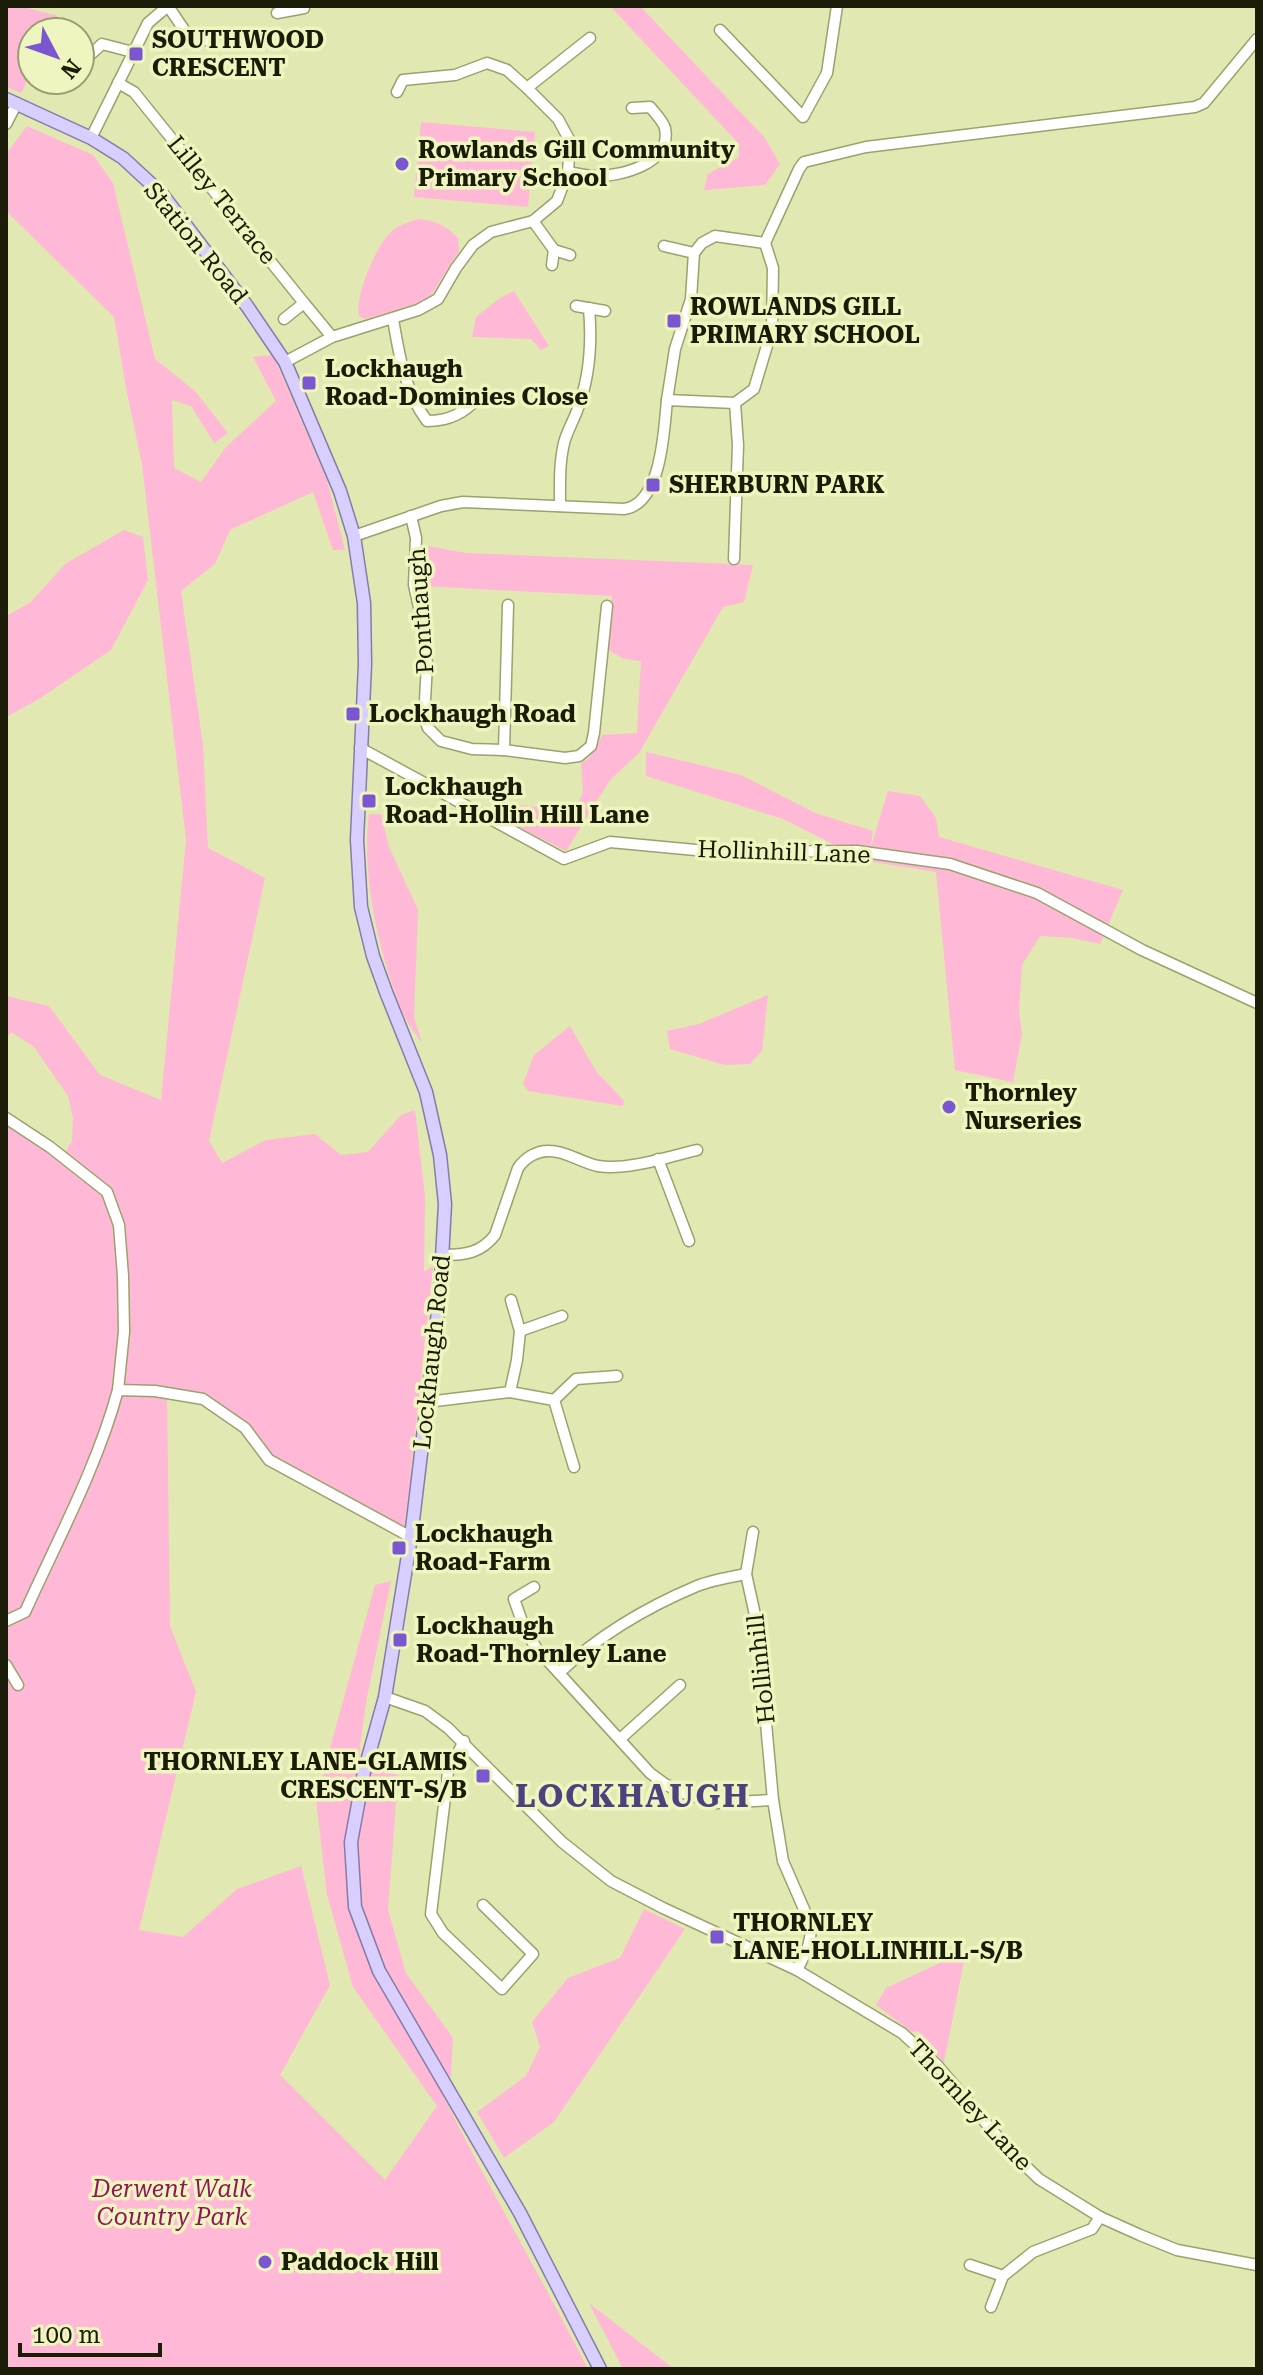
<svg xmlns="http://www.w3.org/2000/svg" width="1263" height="2375" viewBox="0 0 1263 2375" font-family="'Roboto Serif',serif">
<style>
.green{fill:#ffb8d5}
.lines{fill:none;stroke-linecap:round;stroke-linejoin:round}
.minor-casing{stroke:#9ca16d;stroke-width:13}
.major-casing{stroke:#857ca8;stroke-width:15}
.minor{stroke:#fff;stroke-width:10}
.major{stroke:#d8cffe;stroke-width:12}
.poi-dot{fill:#7a57d0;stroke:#eff5be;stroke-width:3}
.labels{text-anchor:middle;stroke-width:7;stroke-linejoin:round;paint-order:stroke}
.poi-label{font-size:24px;font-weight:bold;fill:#1b1c08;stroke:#eff5be;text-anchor:start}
.street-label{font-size:24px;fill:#1b1c08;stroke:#eff5be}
.park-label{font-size:24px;font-style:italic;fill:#92155b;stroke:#eff5be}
.district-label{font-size:32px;font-weight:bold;letter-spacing:2px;fill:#4f407e;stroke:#eff5be}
</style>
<rect width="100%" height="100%" fill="#e2e8b1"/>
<g class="green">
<path d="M6,6H28L27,8L58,16L50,32H32V71L21,93L6,87Z"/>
<path d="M610,6H640L765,138L780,164L765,185L704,190L708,174L739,157V144Z"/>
<path d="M421,122L535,132L528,207L414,197Z"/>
<path d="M27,126L93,155L113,183L155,359L195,391L228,433L214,443L191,406L172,400L174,468L201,482L226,447L276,401L253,357L273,355L327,480L345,550H333L313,492L230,530L215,564L181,591L203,745L208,848L265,878L209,1141L222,1163L266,1140L315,1134L341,1155L368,1152L401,1115L415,1110L425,1196L424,1272L433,1266L404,1533L269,1460L245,1428L203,1399L167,1393L170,1626L196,1692L139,1930L183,1937L237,1889L301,1866L330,1985L280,2075L385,2180L437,2106L353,1987L327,1895L316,1799L375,1585L391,1581L367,1697L358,1761L398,1775L388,1910L406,1973L453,2038L451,2075L443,2096C489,2188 541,2277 588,2369H6V1118L63,1156L72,1141L73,1118L68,1096L34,1047L11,1032L6,1039V996L49,1006L100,1075L161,1100L186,840L142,464L126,388L114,317L6,211V154Z"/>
<path d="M419,219C436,221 445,225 458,238L459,251L432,294L422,302L365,319L359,316C354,298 376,246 390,233C398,225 408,222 419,219Z"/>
<path d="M514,291L549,346L541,350L531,339L472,337L476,317L500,298Z"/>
<path d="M124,530L143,537L148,580L111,650L39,699L6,717V616L31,602L65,564Z"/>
<path d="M422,545L466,553L753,565L744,602L723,607L639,753L610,780L566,851L504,820L507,803L575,812L583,792L581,763C592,758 597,747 602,735L637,733L641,661L624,659L608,650L612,596L422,586L418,565Z"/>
<path d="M646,752L741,775L815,813L873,831L870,850L888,791L920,796L936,818L939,837L1123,890L1100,944L1073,938L1040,936L1022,965L1019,1011L1022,1034L1013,1082L955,1070L936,872L867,861L783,819L646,776Z"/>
<path d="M369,814H381L389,847L418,910L414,1017L422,1043C415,1033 406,1022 402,1011C379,953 361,876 369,814Z"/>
<path d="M768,995L762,1051L750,1064L725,1065L670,1049L667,1031L699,1024Z"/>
<path d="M570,1026L596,1071L624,1101L623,1106L528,1091L523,1084L534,1055Z"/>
<path d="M644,1909L685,1929L554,2122L504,2158L477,2112L526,2076L540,2047L532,2022L568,1978L620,1958Z"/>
<path d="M966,1951L944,2062L933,2052V2046L918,2031L912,2032L876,2005L886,1988Z"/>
<path d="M589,2303L674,2369H623Z"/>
</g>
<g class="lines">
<g class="minor-casing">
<g id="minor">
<path d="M277,13L304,8V6"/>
<path d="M720,30L803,117L827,73L837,6"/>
<path d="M80,64L102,44L133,52"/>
<path d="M118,83L134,92L304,303L284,319"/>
<path d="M527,88L590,38"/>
<path d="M397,92L403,80L455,75L487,63L507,70L527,88L558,119L570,141L568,172L557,201L533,221L554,250L570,255"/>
<path d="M6,124L17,103"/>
<path d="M91,138L148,23L168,6L193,43L213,38"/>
<path d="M568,172C576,173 585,176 594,176C619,177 673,164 665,128C663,121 655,113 650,107L632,108"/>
<path d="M765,243L799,169L804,162L866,147L1195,107L1204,103L1257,39"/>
<path d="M664,246L694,253"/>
<path d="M552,265L554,250"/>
<path d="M304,303L332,337"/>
<path d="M576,306L605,311"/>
<path d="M393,319C399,355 405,392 427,421C450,421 464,413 479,397"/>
<path d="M285,362L332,337L418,310L438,299L456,268L473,245L491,232L533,221"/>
<path d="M667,400L675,349L691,299L694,253L702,243L715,236L765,243"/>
<path d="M560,506C560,485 559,464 564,443C567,431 574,420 578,408C590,376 592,342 589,308"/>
<path d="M411,516L416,538L414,585L423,625L427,664L424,718L428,728L441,741L472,749L504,750L565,758L579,756L591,746L594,733L607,606"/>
<path d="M354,536L441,506L463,502L624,509C662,504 664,429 667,400L735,403L754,389L772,329L773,268L765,243"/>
<path d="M734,559L738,445L735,403"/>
<path d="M360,748L564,859L610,842L717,852L857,851L950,864L1037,893L1142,950L1257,1003"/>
<path d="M504,750L508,605"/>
<path d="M6,1118L50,1147L107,1192L119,1225L123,1276L124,1332L118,1390L155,1391L203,1399L245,1428L269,1460L411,1537"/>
<path d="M658,1159L689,1241"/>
<path d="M444,1255C465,1255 481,1253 495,1235L518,1168C525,1158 537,1150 550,1151C566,1151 582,1163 598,1166C626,1171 668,1157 697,1150"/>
<path d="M511,1300L520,1331"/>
<path d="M510,1392L554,1400L574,1467"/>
<path d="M554,1400L576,1379L617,1376"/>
<path d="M427,1402L510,1392L517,1360L520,1331L562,1316"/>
<path d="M746,1574L753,1532"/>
<path d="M534,1587L514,1599L525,1630L537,1649L650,1773L665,1784L680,1792L716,1803L773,1800"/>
<path d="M6,1621L25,1612C58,1539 97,1467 118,1390"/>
<path d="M6,1665L18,1685"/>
<path d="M559,1673C599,1635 647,1607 697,1586C712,1580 730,1577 746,1574L757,1624L773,1800L783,1861L810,1923C813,1941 805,1954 797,1970"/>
<path d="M385,1697L425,1711L448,1728L562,1842L611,1881L663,1908L797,1970L902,2033L937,2065L1008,2149L1039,2179L1100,2217L1140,2235L1177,2250L1257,2265"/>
<path d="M620,1739L680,1685"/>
<path d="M464,1741L448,1772L431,1914L443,1933L502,1989L533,1954L483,1905"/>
<path d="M970,2265L1003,2276L1033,2252L1092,2229L1100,2217"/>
<path d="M991,2307L1003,2276"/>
</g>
</g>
<g class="major-casing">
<path id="major" d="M6,99L91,138L123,158L162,194L247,306L285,362L340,491L354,536L364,603L365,664L357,840L361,907L373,956L386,992L426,1092L440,1155L445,1204L440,1295L411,1537L385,1697L364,1772L351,1842L355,1907L379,1971L520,2213L600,2369"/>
</g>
<use href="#minor" class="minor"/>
<use href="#major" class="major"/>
</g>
<g class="poi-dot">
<rect x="128" y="46" width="16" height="16" rx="4"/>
<circle cx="402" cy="164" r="8"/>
<rect x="666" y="313" width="16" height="16" rx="4"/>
<rect x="301" y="375" width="16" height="16" rx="4"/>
<rect x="645" y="477" width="16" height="16" rx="4"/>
<rect x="345" y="706" width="16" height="16" rx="4"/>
<rect x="361" y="793" width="16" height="16" rx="4"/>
<circle cx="949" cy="1107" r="8"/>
<rect x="391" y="1540" width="16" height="16" rx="4"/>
<rect x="392" y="1632" width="16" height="16" rx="4"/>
<rect x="475" y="1768" width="16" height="16" rx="4"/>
<rect x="709" y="1929" width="16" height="16" rx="4"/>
<circle cx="265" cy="2262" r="8"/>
</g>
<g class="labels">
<g class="poi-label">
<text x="152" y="48">SOUTHWOOD<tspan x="152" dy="28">CRESCENT</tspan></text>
<text x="418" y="158">Rowlands Gill Community<tspan x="418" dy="28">Primary School</tspan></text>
<text x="690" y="315">ROWLANDS GILL<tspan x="690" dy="28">PRIMARY SCHOOL</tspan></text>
<text x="325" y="377">Lockhaugh<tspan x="325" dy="28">Road-Dominies Close</tspan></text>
<text x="669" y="493">SHERBURN PARK</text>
<text x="369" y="722">Lockhaugh Road</text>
<text x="385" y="795">Lockhaugh<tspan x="385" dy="28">Road-Hollin Hill Lane</tspan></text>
<text x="965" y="1101">Thornley<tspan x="965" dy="28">Nurseries</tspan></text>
<text x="415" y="1542">Lockhaugh<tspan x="415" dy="28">Road-Farm</tspan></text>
<text x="416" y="1634">Lockhaugh<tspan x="416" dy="28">Road-Thornley Lane</tspan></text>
<text x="467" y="1770" text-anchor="end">THORNLEY LANE-GLAMIS<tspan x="467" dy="28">CRESCENT-S/B</tspan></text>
<text x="733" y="1931">THORNLEY<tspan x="733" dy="28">LANE-HOLLINHILL-S/B</tspan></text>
<text x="281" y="2270">Paddock Hill</text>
</g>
<g class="street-label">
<text transform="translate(222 200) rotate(51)" y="8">Lilley Terrace</text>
<text transform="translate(196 243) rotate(51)" y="8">Station Road</text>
<text transform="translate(421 611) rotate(-94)" y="8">Ponthaugh</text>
<text transform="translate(784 852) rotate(2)" y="8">Hollinhill Lane</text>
<text transform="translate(432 1352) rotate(-84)" y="8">Lockhaugh Road</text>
<text transform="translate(761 1669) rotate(-96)" y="8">Hollinhill</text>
<text transform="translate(970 2105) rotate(47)" y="8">Thornley Lane</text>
</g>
<g class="park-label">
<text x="172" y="2197">Derwent Walk<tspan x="172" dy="28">Country Park</tspan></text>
</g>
<g class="district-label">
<text x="633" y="1807">LOCKHAUGH</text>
</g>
</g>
<rect width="1263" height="2375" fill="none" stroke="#1b1c08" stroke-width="16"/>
<g transform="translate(56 56) rotate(131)"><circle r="38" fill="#eff5be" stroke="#9a9e75" stroke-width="2"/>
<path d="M0-6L14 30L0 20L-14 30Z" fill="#7a57d0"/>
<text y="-12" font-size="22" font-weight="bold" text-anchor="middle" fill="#1b1c08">N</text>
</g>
<path d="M20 2343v12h140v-12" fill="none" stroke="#1b1c08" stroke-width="4"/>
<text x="32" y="2343" font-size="24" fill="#1b1c08" stroke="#eff5be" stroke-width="6" paint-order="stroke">100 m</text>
</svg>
